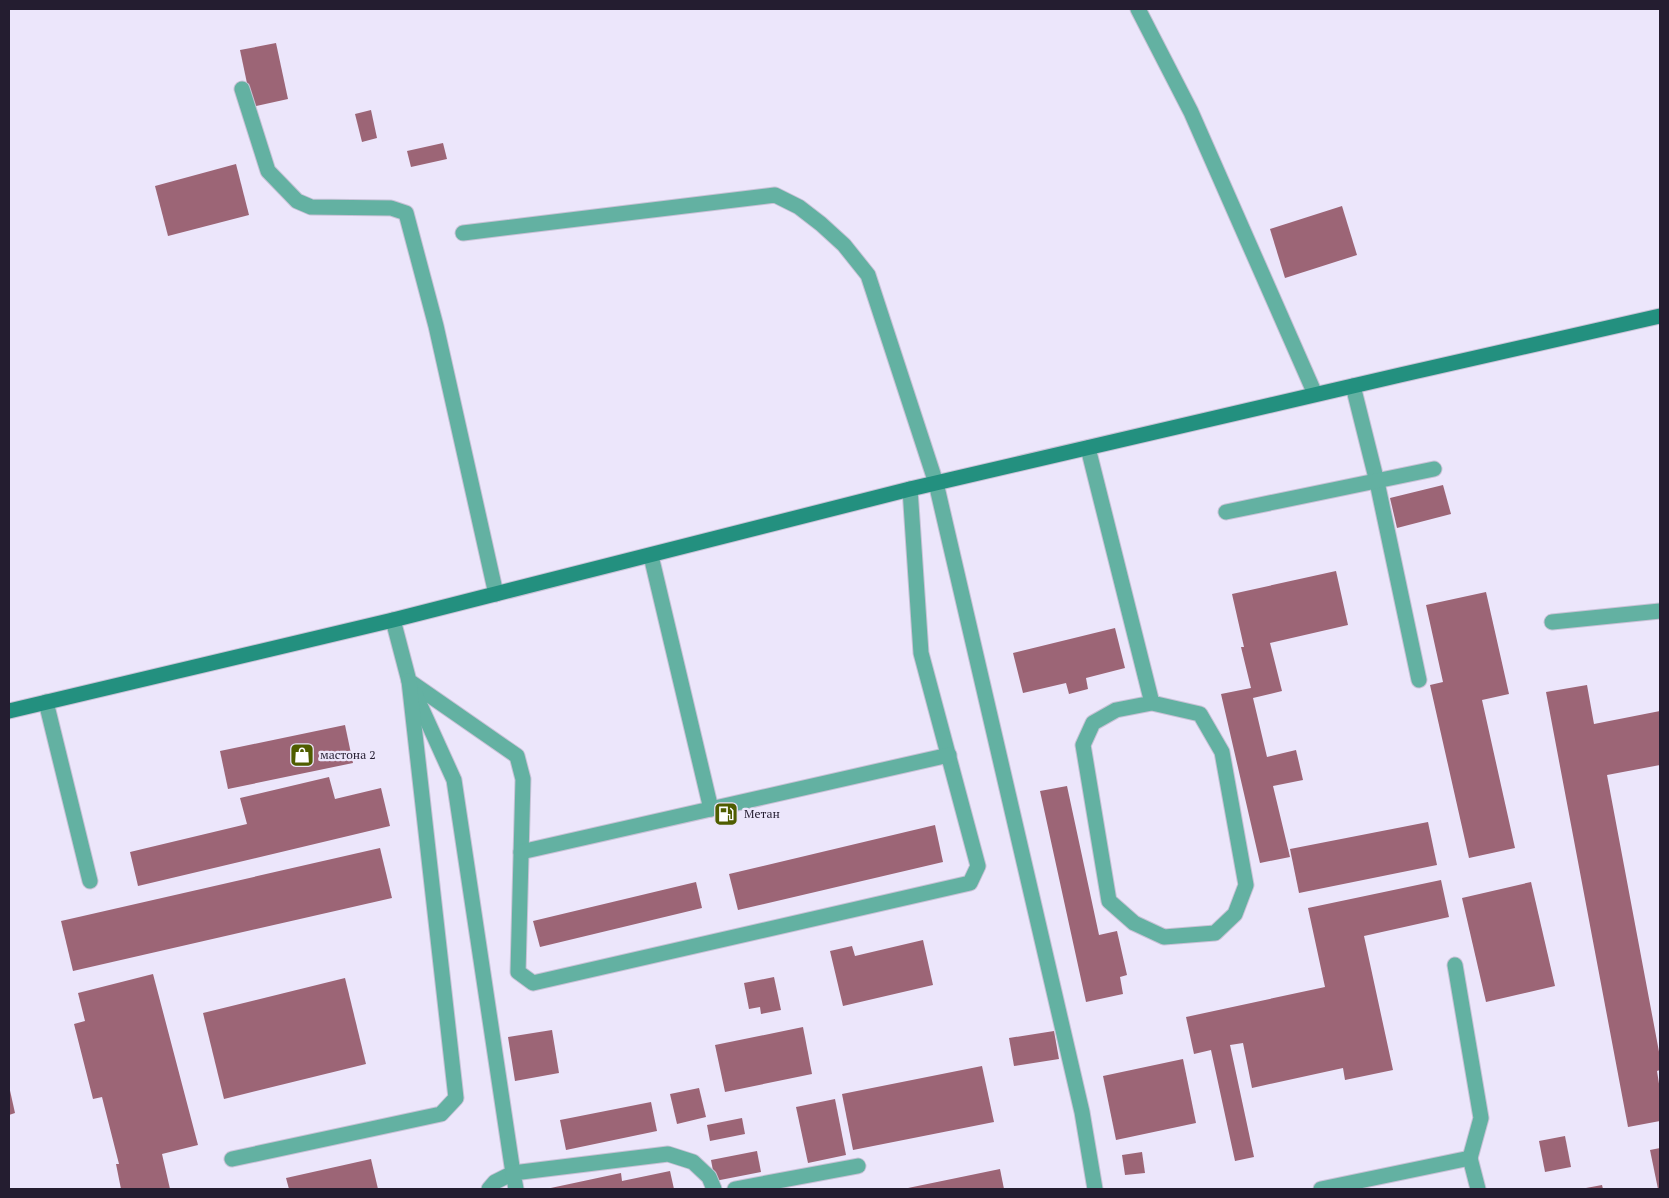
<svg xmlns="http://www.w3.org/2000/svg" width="1669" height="1198" viewBox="0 0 1669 1198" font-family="'PT Serif',serif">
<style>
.building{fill:#9c6576}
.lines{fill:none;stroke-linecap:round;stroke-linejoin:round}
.lane-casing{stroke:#c8c2d6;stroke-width:17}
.street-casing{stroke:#c8c2d6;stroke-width:17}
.secondary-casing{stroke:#c8c2d6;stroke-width:17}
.lane{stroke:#63b1a2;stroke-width:15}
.street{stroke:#63b1a2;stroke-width:15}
.secondary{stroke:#23907f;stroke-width:15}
.labels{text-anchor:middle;stroke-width:4.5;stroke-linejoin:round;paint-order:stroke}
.poi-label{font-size:12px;fill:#241d30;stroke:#ece6fb;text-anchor:start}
</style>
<rect width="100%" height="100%" fill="#ece6fb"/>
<g class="building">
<path d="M276,43L288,99L252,107L240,50Z"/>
<path d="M371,110L377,138L362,142L355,114Z"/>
<path d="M443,143L447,159L411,167L407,151Z"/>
<path d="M236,164L249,215L168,236L155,186Z"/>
<path d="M1342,206L1357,255L1285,278L1270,229Z"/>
<path d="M1443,485L1451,514L1397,528L1390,498Z"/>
<path d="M1336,571L1348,625L1270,643L1282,691L1253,698L1267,757L1296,750L1303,780L1273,786L1290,857L1260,863L1221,694L1251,688L1241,647H1244L1232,594Z"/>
<path d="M1486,592L1509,694L1482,700L1515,848L1469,858L1430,685L1443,682L1426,605Z"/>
<path d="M1115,628L1125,668L1086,678L1088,689L1069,694L1066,683L1023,693L1013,653Z"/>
<path d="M1587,685L1594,724L1660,711V765L1607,775L1660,1057V1070L1657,1071L1660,1090V1121L1628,1127L1546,692Z"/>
<path d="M345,725L353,763L228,789L220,751Z"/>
<path d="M329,777L335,799L381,788L390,826L138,886L130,852L247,824L240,798Z"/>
<path d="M1067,786L1099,935L1117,931L1127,975L1120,977L1123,994L1086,1002L1040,791Z"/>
<path d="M1428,822L1437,865L1299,893L1290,849Z"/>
<path d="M935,825L943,862L738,910L729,874Z"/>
<path d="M380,848L392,898L73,971L61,921Z"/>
<path d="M1441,880L1449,917L1364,936L1393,1070L1345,1080L1343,1068L1252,1088L1243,1043L1230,1045L1254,1157L1235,1161L1211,1050L1194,1054L1186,1017L1325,987L1308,908Z"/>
<path d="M696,882L702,908L540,947L533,921Z"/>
<path d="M1531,882L1555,986L1486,1002L1462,898Z"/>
<path d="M923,940L933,985L843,1006L830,951L852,946L855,956Z"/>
<path d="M153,974L198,1145L162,1154L170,1189H121L116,1164H119L102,1097L93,1099L74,1024L85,1021L78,993Z"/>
<path d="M774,977L781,1010L761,1014L760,1007L749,1009L744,983Z"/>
<path d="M345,978L366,1064L224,1099L203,1013Z"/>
<path d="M803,1027L812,1074L725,1092L715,1045Z"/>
<path d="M552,1030L559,1073L515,1081L508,1037Z"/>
<path d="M1054,1031L1059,1059L1014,1066L1009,1038Z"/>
<path d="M1183,1059L1196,1123L1116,1140L1103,1076Z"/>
<path d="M982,1066L994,1122L853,1150L842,1094Z"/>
<path d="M9,1086L15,1113L9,1115Z"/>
<path d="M699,1088L706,1117L677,1124L670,1094Z"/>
<path d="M835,1099L846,1155L808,1163L796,1107Z"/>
<path d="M651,1102L657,1131L566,1150L560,1120Z"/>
<path d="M742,1118L745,1134L710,1141L707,1125Z"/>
<path d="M1565,1136L1571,1167L1545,1172L1539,1141Z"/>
<path d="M1660,1148V1189H1658L1650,1150Z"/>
<path d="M757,1151L761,1172L715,1181L711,1160Z"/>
<path d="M1142,1152L1145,1173L1125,1175L1122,1155Z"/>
<path d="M371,1159L378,1189H289L286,1178Z"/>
<path d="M1000,1169L1004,1189H908V1188Z"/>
<path d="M670,1171L674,1189H546L621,1173L622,1181Z"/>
<path d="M1602,1185L1603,1189H1587L1586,1188Z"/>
</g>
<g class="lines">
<g class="lane-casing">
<g id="lane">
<path d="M1138,9L1191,112L1315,394"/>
<path d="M242,89L268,171L297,201L311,207L391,208L406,213L436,326L496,594"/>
<path d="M463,233L775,195L799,207L821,224L844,245L868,275L936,483"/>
<path d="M1353,386L1377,482L1419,680"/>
<path d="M1088,448L1152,703L1116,710L1093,723L1083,745L1109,901L1134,923L1164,937L1215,933L1235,914L1246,885L1222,752L1200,714L1152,703"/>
<path d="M1226,512L1434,469"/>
<path d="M651,556L711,809"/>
<path d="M393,620L409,681L517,756L523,779L518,972L533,983L970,883L978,866L921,653L910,489"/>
<path d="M1552,622L1660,611"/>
<path d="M415,694L454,780L513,1173L495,1182L489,1189"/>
<path d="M46,702L90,881"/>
<path d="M521,852L949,755"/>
<path d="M1455,965L1481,1118L1470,1158"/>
<path d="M232,1159L441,1114L456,1098L409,681"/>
<path d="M516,1189L513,1173L668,1154L693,1162L709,1177L714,1189"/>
<path d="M735,1189L858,1166"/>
<path d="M1321,1189L1470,1158L1478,1189"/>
</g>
</g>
<g class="street-casing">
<path id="street" d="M936,483L1082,1112L1095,1189"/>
</g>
<g class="secondary-casing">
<path id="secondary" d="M9,711L393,620L910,489L1400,375L1660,316"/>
</g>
<use href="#lane" class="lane"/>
<use href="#street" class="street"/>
<use href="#secondary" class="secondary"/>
</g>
<defs>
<g id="shop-square" transform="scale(1.25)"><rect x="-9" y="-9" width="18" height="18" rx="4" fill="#4f5d00" stroke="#ece6fb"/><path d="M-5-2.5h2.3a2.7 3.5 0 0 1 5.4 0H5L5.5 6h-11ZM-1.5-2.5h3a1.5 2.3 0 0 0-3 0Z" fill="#fff"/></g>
<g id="fuel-square" transform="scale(1.25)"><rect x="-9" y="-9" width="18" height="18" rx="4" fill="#4f5d00" stroke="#ece6fb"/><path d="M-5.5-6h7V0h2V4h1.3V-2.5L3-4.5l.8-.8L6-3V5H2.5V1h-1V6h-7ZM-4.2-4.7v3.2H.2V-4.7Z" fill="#fff"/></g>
</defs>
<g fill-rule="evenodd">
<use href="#shop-square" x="302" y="755"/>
<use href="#fuel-square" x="726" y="814"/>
</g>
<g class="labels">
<g class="poi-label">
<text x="320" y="759">мастона 2</text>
<text x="744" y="818">Метан</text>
</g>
</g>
<rect width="1669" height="1198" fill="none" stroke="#241d30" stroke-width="20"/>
</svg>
